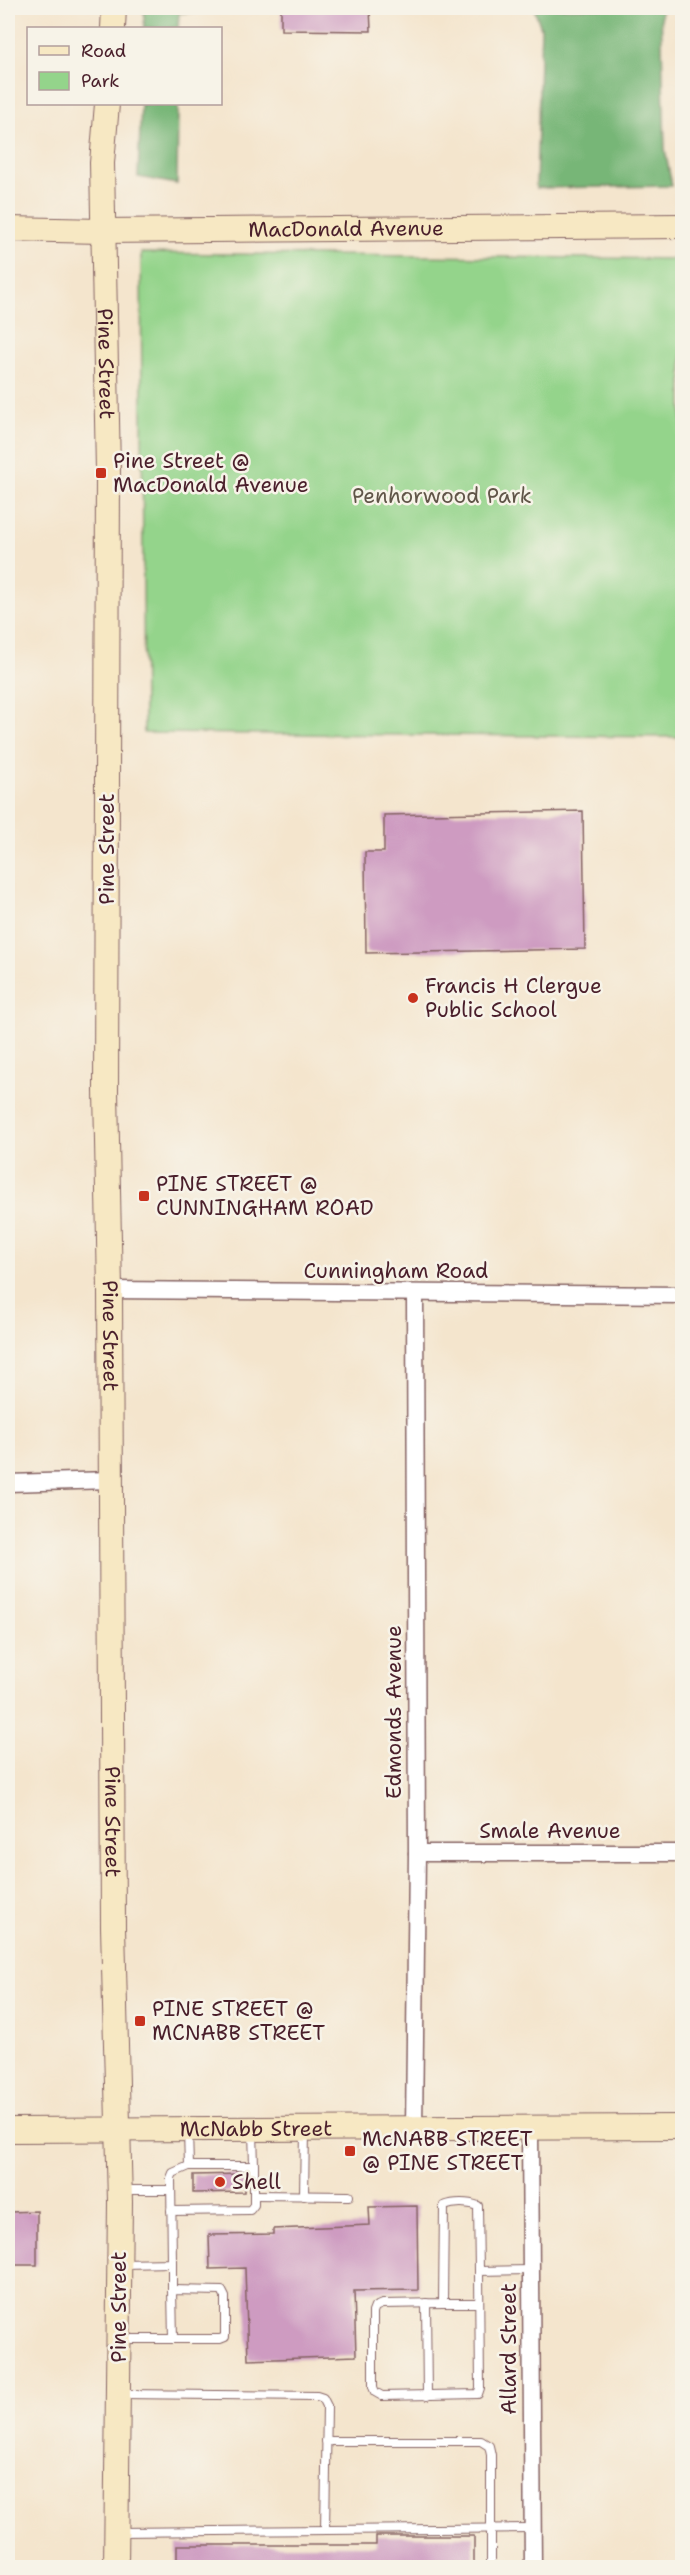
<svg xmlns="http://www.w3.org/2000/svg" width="690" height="2575" viewBox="0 0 690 2575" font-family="'Shantell Sans',sans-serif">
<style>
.green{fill:#94d48b;stroke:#6f7a5b;stroke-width:1.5}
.forest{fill:#77b677;stroke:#606a51;stroke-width:1.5}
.building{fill:#ce9bc1}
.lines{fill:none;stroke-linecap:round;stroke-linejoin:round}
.lane-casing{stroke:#866464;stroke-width:10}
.street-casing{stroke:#866464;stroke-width:19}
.secondary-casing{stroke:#866464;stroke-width:26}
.lane{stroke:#fff;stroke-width:8}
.street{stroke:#fff;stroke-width:16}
.secondary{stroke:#f7e8c3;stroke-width:24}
.poi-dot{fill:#c8321e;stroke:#f7f3e8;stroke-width:2}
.labels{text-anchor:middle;stroke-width:5;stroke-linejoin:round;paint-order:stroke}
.street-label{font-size:21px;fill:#4a1f2b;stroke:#f7f3e8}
.poi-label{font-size:21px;fill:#4a1f2b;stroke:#f7f3e8;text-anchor:start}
.park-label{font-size:21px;fill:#605548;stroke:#f7f3e8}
</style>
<rect width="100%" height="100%" fill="#f7f3e8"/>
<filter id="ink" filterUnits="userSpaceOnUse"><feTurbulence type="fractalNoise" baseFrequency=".0167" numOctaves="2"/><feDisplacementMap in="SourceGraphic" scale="12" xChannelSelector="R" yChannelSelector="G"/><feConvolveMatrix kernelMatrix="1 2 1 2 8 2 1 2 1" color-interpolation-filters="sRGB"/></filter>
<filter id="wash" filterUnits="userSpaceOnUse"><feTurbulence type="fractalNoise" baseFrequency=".008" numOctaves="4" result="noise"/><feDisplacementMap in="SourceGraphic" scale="24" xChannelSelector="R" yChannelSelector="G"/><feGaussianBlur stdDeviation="1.35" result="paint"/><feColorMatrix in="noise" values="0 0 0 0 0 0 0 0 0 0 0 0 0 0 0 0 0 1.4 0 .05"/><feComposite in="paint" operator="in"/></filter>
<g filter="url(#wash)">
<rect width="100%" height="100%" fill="#f4e5cd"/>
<path class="green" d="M141,253L682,259V737L144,733Z"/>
<g class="forest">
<path d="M144,8H218V11L179,13L178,28H144Z"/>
<path d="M534,8H661L665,150L672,186L536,188L541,28Z"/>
<path d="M141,104H178L177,184L138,177Z"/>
</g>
<g id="blocks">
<g class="building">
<path d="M281,8H370L371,31L281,30Z"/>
<path d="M583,811L585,949L366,953L365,852H384V815Z"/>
<path d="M244,2174V2192L193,2193V2175Z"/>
<path d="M417,2206L418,2290L354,2291L356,2356L248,2360L245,2268L210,2269L209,2235L273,2234V2229L370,2225L369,2207Z"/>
<path d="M37,2211V2265H11V2212Z"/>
<path d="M376,2536H474V2568H177V2545H376Z"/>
</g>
</g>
</g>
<g filter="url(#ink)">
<use href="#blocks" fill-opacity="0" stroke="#866464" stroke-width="1.5"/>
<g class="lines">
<g class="lane-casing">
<g id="lane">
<path d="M188,2131L189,2166"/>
<path d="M121,2190H171"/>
<path d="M254,2195L349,2196"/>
<path d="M304,2196L305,2130"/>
<path d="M171,2211L250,2210L254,2205V2166"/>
<path d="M172,2263V2290"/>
<path d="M122,2264L172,2263L171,2178L173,2173L189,2166H254L253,2131"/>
<path d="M479,2271L480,2388L478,2394L382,2396L375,2392L373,2387V2312L375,2307L382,2304L443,2303L444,2206C454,2202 468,2202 478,2206L479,2271L531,2270"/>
<path d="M426,2303L427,2396"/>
<path d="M443,2303H479"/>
<path d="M122,2339H220L225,2337V2297L222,2291L172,2290L173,2339"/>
<path d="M121,2394L317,2396L323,2398L327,2406L325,2530"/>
<path d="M326,2441H481L489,2446L491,2455V2568"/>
<path d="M120,2532L533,2528"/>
</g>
</g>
<g class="street-casing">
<g id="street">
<path d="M110,1290L682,1295"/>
<path d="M8,1483L110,1480"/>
<path d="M417,1853H682"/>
<path d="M530,2129L533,2568"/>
<path d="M414,2130L417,1853L415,1294"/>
</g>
</g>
<g class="secondary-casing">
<g id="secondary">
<path d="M113,28L114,8"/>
<path id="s1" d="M107,104L102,163L108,471L106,1091L110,1290L113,1927L120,2202L116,2568"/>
<path id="s2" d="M8,229L102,231L682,226"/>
<path id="s3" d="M8,2130L682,2127"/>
</g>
</g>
<use href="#lane" class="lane"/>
<use href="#street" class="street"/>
<use href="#secondary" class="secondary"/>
</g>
</g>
<g class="poi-dot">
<rect x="95" y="467" width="12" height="12" rx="3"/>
<circle cx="413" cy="998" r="6"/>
<rect x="138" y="1190" width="12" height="12" rx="3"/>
<rect x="134" y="2015" width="12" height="12" rx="3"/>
<rect x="344" y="2145" width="12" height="12" rx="3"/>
<circle cx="220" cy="2182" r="6"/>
</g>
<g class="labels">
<g class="street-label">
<text dy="7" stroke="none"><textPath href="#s2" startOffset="338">MacDonald Avenue</textPath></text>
<text dy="7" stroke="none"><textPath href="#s1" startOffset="260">Pine Street</textPath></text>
<text transform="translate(107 849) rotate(-90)" y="7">Pine Street</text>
<text x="396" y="1278">Cunningham Road</text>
<text dy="7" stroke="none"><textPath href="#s1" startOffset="1232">Pine Street</textPath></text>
<text transform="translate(394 1712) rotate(-90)" y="7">Edmonds Avenue</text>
<text dy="7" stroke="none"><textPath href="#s1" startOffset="1718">Pine Street</textPath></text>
<text x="550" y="1838">Smale Avenue</text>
<text dy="7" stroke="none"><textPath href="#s3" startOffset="248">McNabb Street</textPath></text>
<text transform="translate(119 2307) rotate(-90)" y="7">Pine Street</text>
<text transform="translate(509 2349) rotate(-90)" y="7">Allard Street</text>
</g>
<g class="poi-label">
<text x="113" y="468">Pine Street @<tspan x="113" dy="24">MacDonald Avenue</tspan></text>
<text x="425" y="993">Francis H Clergue<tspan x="425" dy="24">Public School</tspan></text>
<text x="156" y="1191">PINE STREET @<tspan x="156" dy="24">CUNNINGHAM ROAD</tspan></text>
<text x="152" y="2016">PINE STREET @<tspan x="152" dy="24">MCNABB STREET</tspan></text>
<text x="362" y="2146">McNABB STREET<tspan x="362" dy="24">@ PINE STREET</tspan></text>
<text x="232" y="2189">Shell</text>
</g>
<g class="park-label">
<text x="442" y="503">Penhorwood Park</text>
</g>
</g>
<rect width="690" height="2575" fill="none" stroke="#f7f3e8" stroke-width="30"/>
<rect x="27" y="27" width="195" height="78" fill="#f7f3e8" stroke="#b29e9c" stroke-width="1.5"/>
<rect x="39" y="46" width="30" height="9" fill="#f7e8c3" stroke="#b29e9c" stroke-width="1.5"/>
<text x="81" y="57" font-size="18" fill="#4a1f2b">Road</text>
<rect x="39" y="72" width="30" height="18" fill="#94d48b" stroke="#b29e9c" stroke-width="1.5"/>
<text x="81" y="87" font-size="18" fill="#4a1f2b">Park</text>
</svg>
